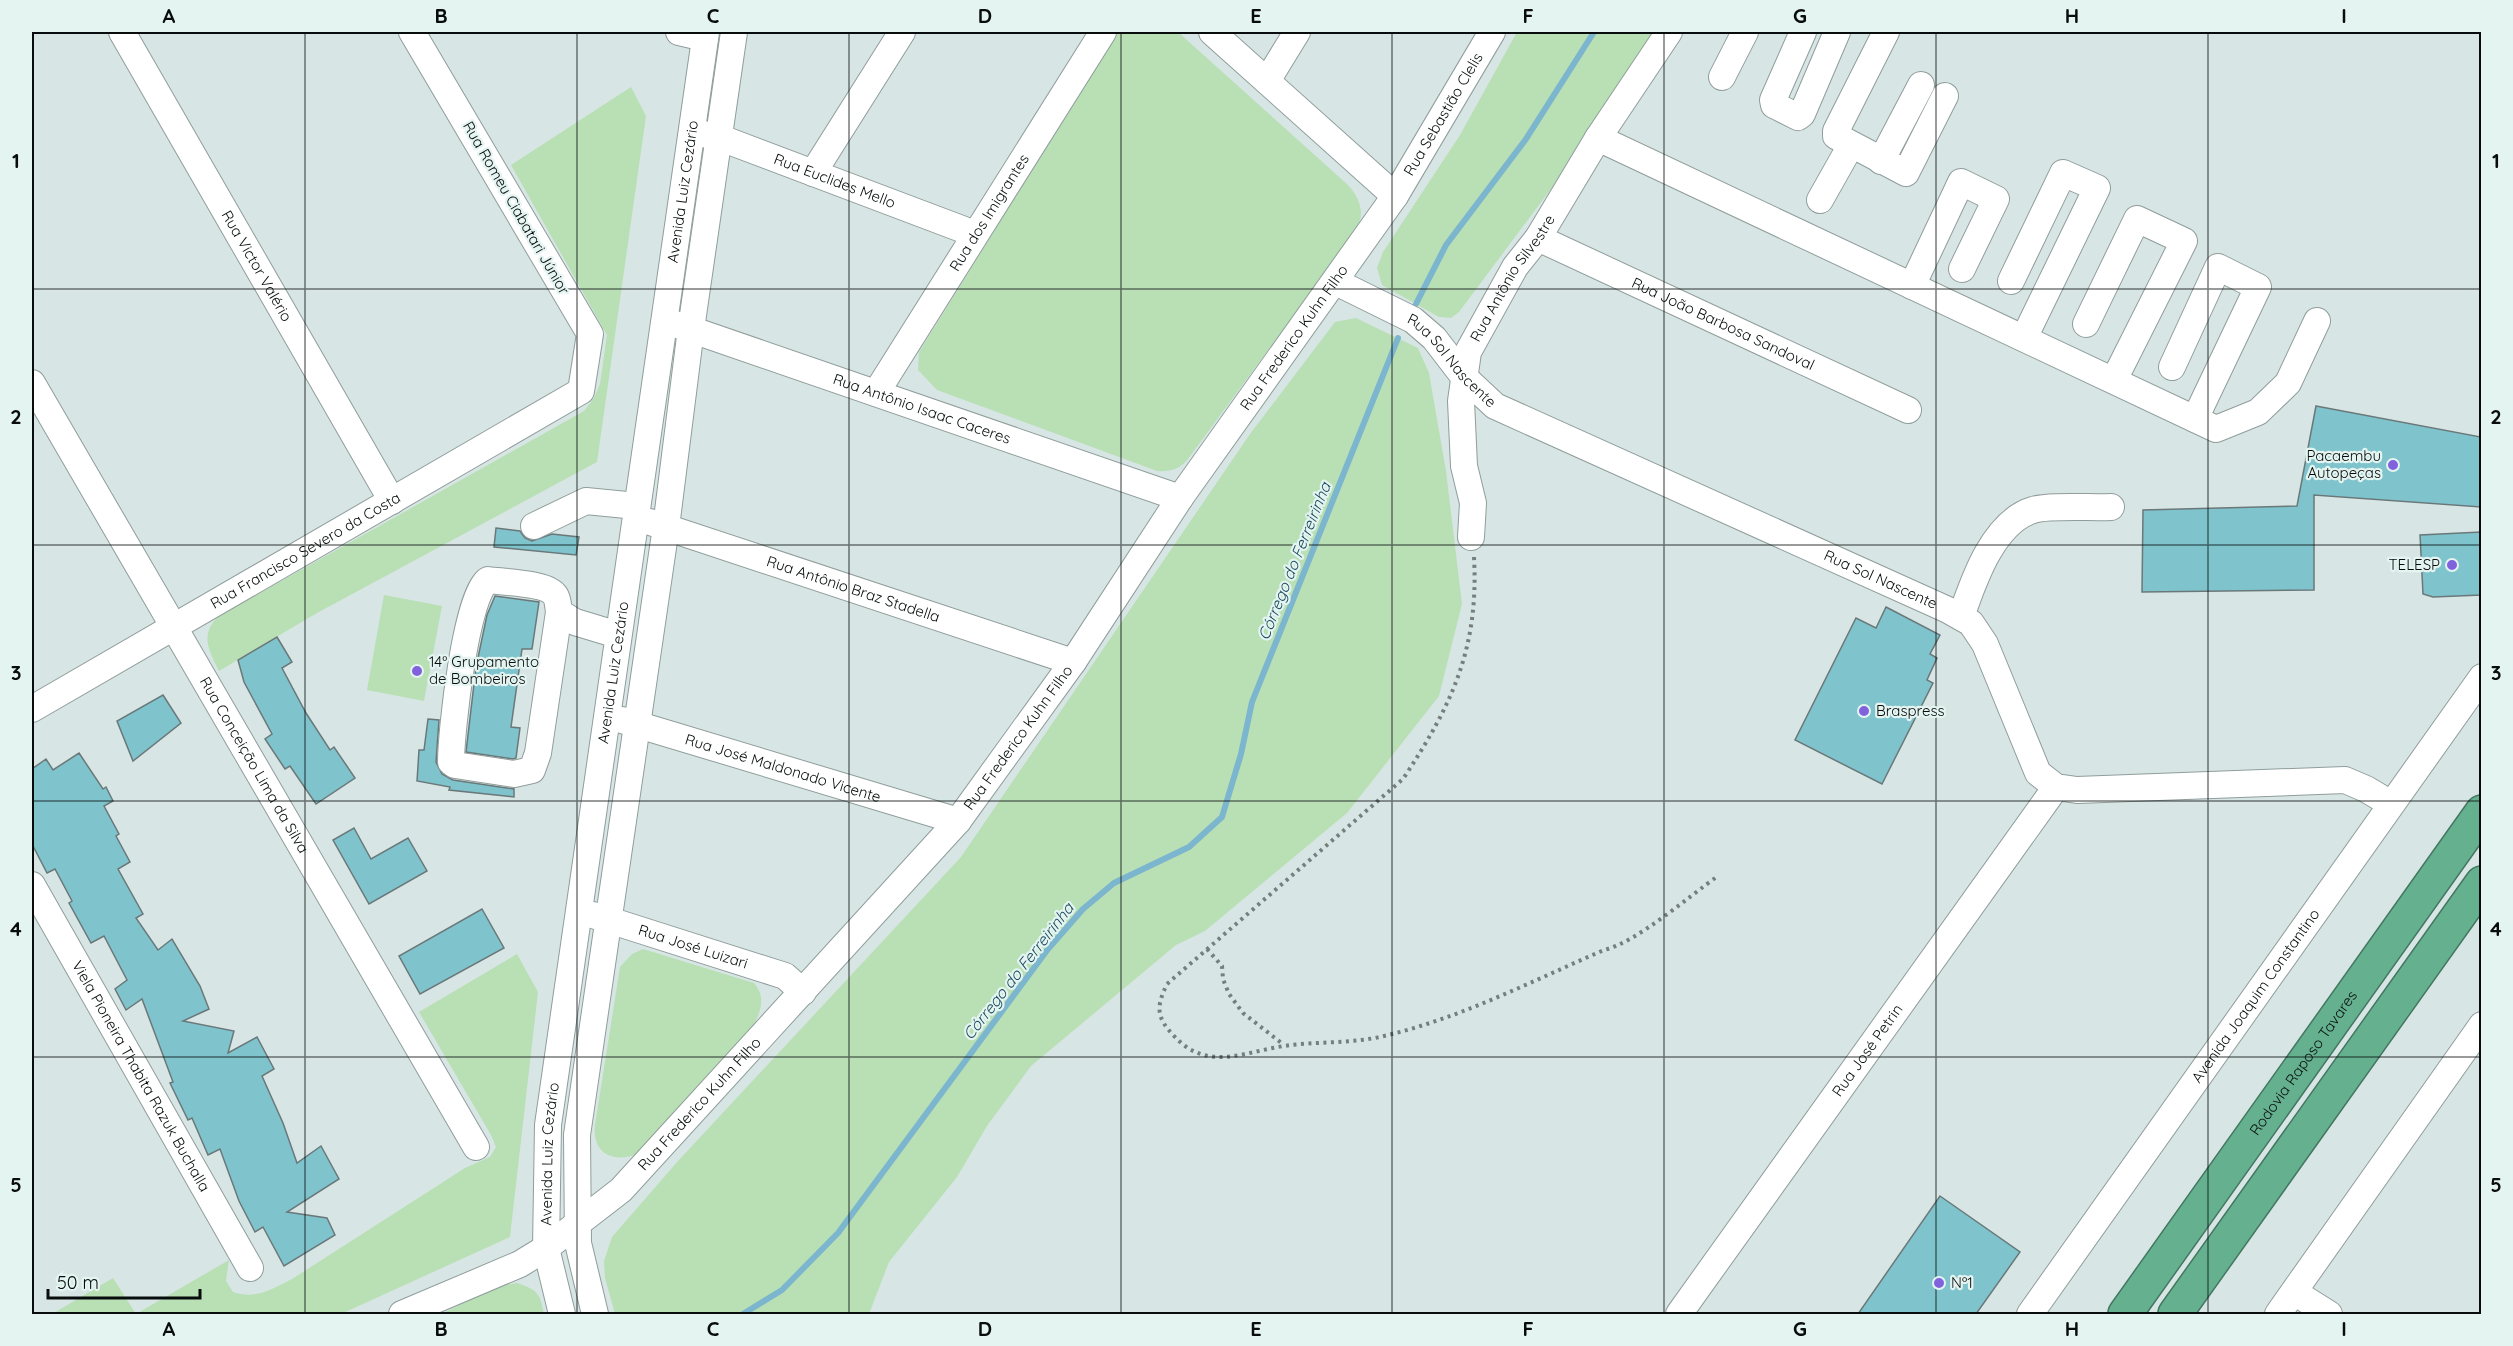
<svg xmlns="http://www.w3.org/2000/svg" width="2513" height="1346" viewBox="0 0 2513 1346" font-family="Quicksand,sans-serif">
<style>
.green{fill:#b9dfb5}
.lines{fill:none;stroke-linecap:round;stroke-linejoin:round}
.stream{stroke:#7cb5ce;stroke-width:6}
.building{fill:#7fc3cc;stroke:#6a787a;stroke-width:1.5}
.minor-casing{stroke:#8f9d9b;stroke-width:28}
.highway-casing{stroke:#447761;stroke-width:36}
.path{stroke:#757f7d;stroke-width:4;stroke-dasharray:3 4.5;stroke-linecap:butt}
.minor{stroke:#fff;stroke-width:26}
.highway{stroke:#65b18f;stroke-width:33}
.grid{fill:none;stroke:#080c0c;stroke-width:1.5;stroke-opacity:0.55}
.poi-dot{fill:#8062dd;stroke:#e4f4f1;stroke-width:2}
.labels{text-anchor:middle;stroke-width:4.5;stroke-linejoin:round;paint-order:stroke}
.street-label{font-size:15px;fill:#080c0c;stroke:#e4f4f1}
.poi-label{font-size:15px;fill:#080c0c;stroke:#e4f4f1;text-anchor:start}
.water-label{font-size:16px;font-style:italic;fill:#19495c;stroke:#e4f4f1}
.neatline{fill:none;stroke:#080c0c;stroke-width:2}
.grid-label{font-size:20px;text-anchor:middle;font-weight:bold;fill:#080c0c}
</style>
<rect width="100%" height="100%" fill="#d7e6e4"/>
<g class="green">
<path d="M1118,32H1178L1348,185C1360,198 1365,213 1357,229L1188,459C1180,469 1170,472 1157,471L937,390L918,370L919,352Z"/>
<path d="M1517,32H1668L1459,312L1451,318L1439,317L1382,285L1377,268L1383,252L1460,135Z"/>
<path d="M631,87L646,116L597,462L317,613L219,671C209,651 199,634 219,616L584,411L594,398L600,384L607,335L511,165Z"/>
<path d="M1356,318L1418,348L1429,373L1446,471L1462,604L1439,696L1347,813L1205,931L1176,945L1031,1066L987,1126L957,1177L889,1262L869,1314H615L605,1278L604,1261L612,1237L678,1161L961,857L1250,434L1335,322Z"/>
<path d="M384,595L442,606L424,701L367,690Z"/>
<path d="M643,949L754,983C766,997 761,1010 754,1025L638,1154C614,1163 592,1155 595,1125L620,967L632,954Z"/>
<path d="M517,954L538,992L510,1237L341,1314H52L113,1278L136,1314L229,1260L226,1281L233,1292C255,1300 272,1289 292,1279L465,1168L490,1157L496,1147L491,1135L419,1012Z"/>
<path d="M517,1283C538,1290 540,1294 544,1314H441L498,1286Z"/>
</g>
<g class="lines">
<g class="stream">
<path d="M1416,304L1446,245L1526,139L1594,32"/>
<path d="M743,1314L782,1290L838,1233L1048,949L1083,909L1114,883L1189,847L1222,817L1241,754L1252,702L1398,338"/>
</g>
</g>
<g class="building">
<path d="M2316,406L2481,437V507L2314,495V590L2142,592L2143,510L2297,506Z"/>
<path d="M496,528L520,531L525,538L532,541L552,534L579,537L576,555L494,547Z"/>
<path d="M2481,532V595L2433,597L2423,594L2420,535Z"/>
<path d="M495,596L539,602L532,649H522L511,727L520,728L516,758L513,759L466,752L476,667L487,615Z"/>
<path d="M1886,607L1940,635L1930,654L1937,658L1927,680L1933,683L1882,784L1795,740L1856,618L1876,628Z"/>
<path d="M277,637L292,662L282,668L306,713L330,750L334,747L355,778L316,804L290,766L285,769L265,739L272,734L244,682L238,660Z"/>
<path d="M163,695L181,723L133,761L117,721Z"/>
<path d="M428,719L439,720L436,762L442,774L453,780L514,789V797L449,790L450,787L417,781L419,750H424Z"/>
<path d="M79,753L103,789L106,787L113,801L104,806L119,834L116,836L130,862L118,869L143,914L136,918L158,950L172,939L200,986L209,1009L183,1021L234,1031L228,1053L257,1037L274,1069L262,1076L283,1123L297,1163L321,1146L339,1179L287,1212L327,1218L335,1235L284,1266L263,1227L255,1232L239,1201L220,1149L208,1155L192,1118L188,1120L170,1083L173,1082L142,999L126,1010L115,989L127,980L104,936L91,943L69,903L72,901L55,869L47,873L32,844V769L46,759L53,770Z"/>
<path d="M354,828L371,859L408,838L427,871L369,904L333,840Z"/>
<path d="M482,909L504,948L420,994L399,956Z"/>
<path d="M1940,1196L2020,1252L1976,1314H1858Z"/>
</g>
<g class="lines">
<g class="minor-casing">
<g id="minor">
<path id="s1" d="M122,32L392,501"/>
<path d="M679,32L705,38"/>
<path d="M1212,32L1395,196"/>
<path d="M1803,32L1773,100L1774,105L1798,117L1802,114L1837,32"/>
<path d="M1886,32L1836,131V136L1906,173L1945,96"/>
<path d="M1722,77L1745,32"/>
<path d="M1267,81L1297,32"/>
<path id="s2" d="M703,134L718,137L975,234"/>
<path d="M1598,138L2216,429L2258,412L2288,383L2317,321"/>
<path d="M1881,161L1921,85"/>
<path d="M813,173L902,32"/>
<path d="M1820,200L1851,145"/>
<path id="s3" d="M1538,238L1908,410"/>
<path d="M2011,281L2063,173L2097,188L2024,338"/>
<path id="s4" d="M1336,282L1413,320L1434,338L1464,377L1495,406L1948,610L1971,623L1985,644L2038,773L2056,787L2077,790L2345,780L2366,789L2391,804"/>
<path d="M1912,286L1961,182L1996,199L1962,269"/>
<path id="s5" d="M675,324L1180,498"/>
<path d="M2086,324L2137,219L2184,241L2114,380"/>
<path d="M2172,367L2218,267L2258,287L2195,419"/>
<path id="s6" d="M32,383L476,1147"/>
<path id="s7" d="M876,393L1103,32"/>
<path id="s8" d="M650,522L1073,662"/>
<path d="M534,526L586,501L637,506"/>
<path id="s9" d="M1471,537L1473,503L1464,466L1461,401L1468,352L1515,267L1538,238L1598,138L1669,32"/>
<path d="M559,612L538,753L532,770L514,774L455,765L451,762C451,732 466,594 488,580C502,582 545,583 554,594C558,598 558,606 559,612L575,622L618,635"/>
<path d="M1961,617C1973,582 1993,522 2033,510C2048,505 2093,508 2111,507"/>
<path id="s10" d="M32,709L581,391L590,334L412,32"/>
<path id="s11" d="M622,720L958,821"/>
<path id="s12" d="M32,885L250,1268"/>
<path id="s13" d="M593,915L785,976L803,992"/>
<path d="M2294,1292L2329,1314"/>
<path id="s14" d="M402,1314L520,1264L546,1248L621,1190L958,821L1073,662L1180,498L1395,196L1492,32"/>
<path id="s15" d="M562,1314L546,1248L548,1125L706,32"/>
<path d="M595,1314L578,1243L577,1135L666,527L691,329L734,32"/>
<path id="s16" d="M1679,1314L2056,787"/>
<path id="s17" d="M2030,1314L2482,677"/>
<path d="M2278,1314L2482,1025"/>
</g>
</g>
<g class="highway-casing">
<g id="highway">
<path id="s18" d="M2125,1314L2482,812"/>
<path d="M2175,1314L2482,883"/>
</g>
</g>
<g class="path">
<path d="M1474,557C1479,648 1452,705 1403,779L1167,984C1156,1007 1156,1017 1174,1036C1207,1072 1243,1052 1284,1046C1317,1041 1352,1044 1384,1036C1461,1018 1532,981 1604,950C1637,942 1688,897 1718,876"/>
<path d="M1207,949L1222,966L1223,979L1229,994L1243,1013L1284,1045"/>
</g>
<use href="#minor" class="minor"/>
<use href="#highway" class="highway"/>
</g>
<path class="grid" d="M305,32V1314M577,32V1314M849,32V1314M1121,32V1314M1392,32V1314M1664,32V1314M1936,32V1314M2208,32V1314M32,289H2482M32,545H2482M32,801H2482M32,1057H2482"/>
<g class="poi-dot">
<circle cx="2393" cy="465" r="6"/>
<circle cx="2452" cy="565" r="6"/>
<circle cx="417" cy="671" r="6"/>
<circle cx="1864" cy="711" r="6"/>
<circle cx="1939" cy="1283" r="6"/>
</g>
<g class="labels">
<g class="street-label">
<text dy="5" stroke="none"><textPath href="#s14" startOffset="1611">Rua Sebastião Clelis</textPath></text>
<text dy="5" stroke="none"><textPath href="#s2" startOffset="140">Rua Euclides Mello</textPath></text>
<text dy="5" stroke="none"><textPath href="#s15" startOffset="1134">Avenida Luiz Cezário</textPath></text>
<text transform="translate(516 208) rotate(60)" y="5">Rua Romeu Ciabatari Júnior</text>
<text dy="5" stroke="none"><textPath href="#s7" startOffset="213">Rua dos Imigrantes</textPath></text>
<text dy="5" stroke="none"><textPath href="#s1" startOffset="270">Rua Victor Valério</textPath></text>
<text dy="5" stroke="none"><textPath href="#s9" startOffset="273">Rua Antônio Silvestre</textPath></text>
<text dy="5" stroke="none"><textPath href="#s3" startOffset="204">Rua João Barbosa Sandoval</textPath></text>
<text dy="5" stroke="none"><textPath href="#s14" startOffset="1342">Rua Frederico Kuhn Filho</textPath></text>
<text dy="5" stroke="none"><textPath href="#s4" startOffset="142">Rua Sol Nascente</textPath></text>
<text dy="5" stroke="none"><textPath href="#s5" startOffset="261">Rua Antônio Isaac Caceres</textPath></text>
<text dy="5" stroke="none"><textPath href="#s10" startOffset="316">Rua Francisco Severo da Costa</textPath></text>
<text dy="5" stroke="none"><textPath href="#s4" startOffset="628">Rua Sol Nascente</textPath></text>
<text dy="5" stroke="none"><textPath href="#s8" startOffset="214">Rua Antônio Braz Stadella</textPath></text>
<text dy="5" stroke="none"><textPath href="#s15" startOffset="648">Avenida Luiz Cezário</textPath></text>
<text dy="5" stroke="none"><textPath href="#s14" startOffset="856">Rua Frederico Kuhn Filho</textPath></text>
<text dy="5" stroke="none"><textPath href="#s6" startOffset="442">Rua Conceição Lima da Silva</textPath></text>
<text dy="5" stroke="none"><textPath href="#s11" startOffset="168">Rua José Maldonado Vicente</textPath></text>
<text dy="5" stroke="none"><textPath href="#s13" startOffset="105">Rua José Luizari</textPath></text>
<text dy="5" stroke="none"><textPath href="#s17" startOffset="390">Avenida Joaquim Constantino</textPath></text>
<text dy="5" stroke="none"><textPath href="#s16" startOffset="324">Rua José Petrin</textPath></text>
<text dy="5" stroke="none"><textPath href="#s18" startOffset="308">Rodovia Raposo Tavares</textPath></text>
<text dy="5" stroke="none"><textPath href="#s12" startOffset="220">Viela Pioneira Thabita Razuk Buchalla</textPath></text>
<text dy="5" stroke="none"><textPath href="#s14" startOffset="370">Rua Frederico Kuhn Filho</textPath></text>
<text dy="5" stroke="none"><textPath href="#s15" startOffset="162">Avenida Luiz Cezário</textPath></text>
</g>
<g class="poi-label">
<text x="2381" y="461" text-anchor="end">Pacaembu<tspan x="2381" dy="17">Autopeças</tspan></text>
<text x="2440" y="570" text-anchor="end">TELESP</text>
<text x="429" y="667">14° Grupamento<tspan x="429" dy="17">de Bombeiros</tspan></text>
<text x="1876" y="716">Braspress</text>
<text x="1951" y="1288">Nº1</text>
</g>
<g class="water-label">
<text transform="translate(1294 561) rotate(-68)" y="6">Córrego do Ferreirinha</text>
<text transform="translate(1018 971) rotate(-52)" y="6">Córrego do Ferreirinha</text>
</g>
</g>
<rect width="2513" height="1346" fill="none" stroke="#e4f4f1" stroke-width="66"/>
<path d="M48 1289v9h152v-9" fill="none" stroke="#080c0c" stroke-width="3"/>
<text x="57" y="1289" font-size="18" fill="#080c0c" stroke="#e4f4f1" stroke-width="4.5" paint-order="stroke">50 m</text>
<rect x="33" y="33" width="2447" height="1280" class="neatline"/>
<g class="grid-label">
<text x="169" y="23">A</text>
<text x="441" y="23">B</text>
<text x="713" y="23">C</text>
<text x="985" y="23">D</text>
<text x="1256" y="23">E</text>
<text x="1528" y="23">F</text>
<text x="1800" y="23">G</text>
<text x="2072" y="23">H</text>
<text x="2344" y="23">I</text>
<text x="16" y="168">1</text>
<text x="2496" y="168">1</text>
<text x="16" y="424">2</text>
<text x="2496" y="424">2</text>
<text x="16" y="680">3</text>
<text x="2496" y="680">3</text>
<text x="16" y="936">4</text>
<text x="2496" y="936">4</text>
<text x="16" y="1192">5</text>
<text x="2496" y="1192">5</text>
<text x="169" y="1336">A</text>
<text x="441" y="1336">B</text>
<text x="713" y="1336">C</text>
<text x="985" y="1336">D</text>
<text x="1256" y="1336">E</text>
<text x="1528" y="1336">F</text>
<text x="1800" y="1336">G</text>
<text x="2072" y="1336">H</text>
<text x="2344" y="1336">I</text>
</g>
</svg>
